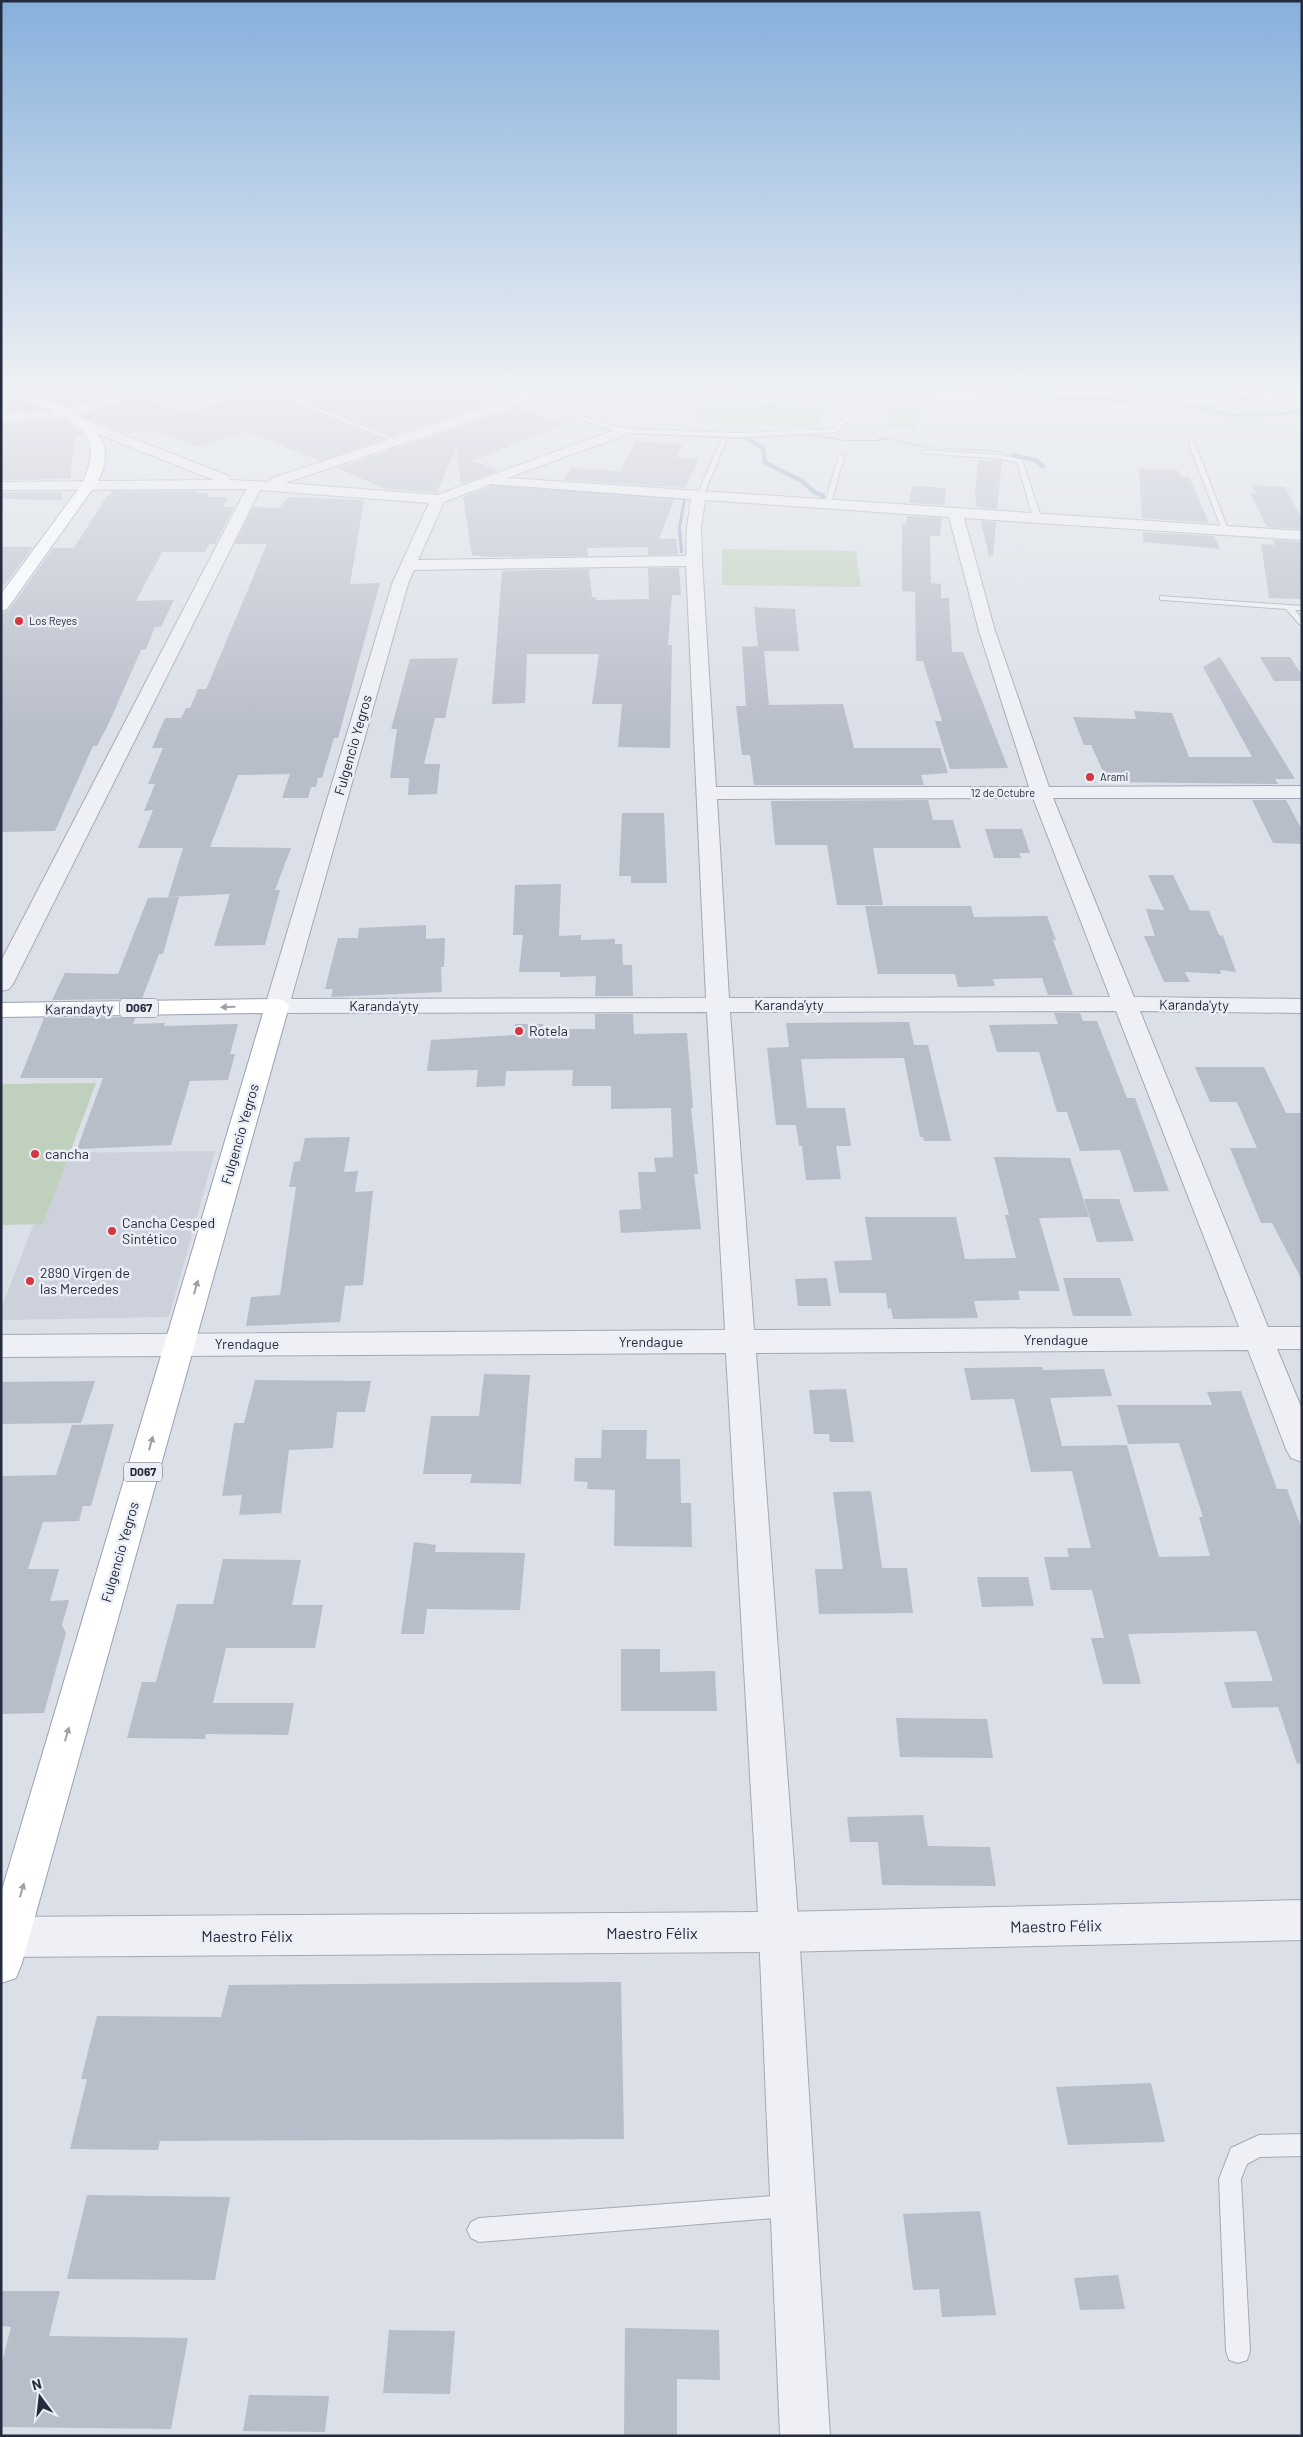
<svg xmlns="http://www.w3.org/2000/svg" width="1303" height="2437" viewBox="0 0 1303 2437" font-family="Barlow,sans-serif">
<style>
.built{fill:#cdd1dc}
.green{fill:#bfd1bc}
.water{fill:#94a9ca}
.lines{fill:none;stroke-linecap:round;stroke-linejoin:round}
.stream{stroke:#94a9ca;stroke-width:4.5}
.building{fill:#b8bdca}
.service-casing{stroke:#a4a9b4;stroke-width:2}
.minor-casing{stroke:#a4a9b4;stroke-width:2}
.tertiary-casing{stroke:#a4a9b4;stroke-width:2}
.primary-casing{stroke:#9aa2b3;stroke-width:2}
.service{fill:#eef0f5;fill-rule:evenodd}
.minor{fill:#eef0f5;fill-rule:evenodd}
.tertiary{fill:#eef0f5;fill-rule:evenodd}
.primary{fill:#fff;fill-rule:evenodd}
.oneway{fill:#9da0a8}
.poi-dot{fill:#d53740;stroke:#ebeef5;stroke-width:2}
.labels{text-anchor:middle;stroke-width:5;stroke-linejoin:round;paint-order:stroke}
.far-poi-label{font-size:11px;fill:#252b3e;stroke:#ebeef5;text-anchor:start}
.far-street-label{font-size:11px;fill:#252b3e;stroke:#ebeef5}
.shield{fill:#ebeef5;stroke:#606675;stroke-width:1}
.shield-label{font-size:12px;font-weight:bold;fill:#252b3e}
.street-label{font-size:14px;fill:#252b3e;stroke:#ebeef5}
.poi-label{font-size:14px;fill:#252b3e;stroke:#ebeef5;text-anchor:start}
.near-street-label{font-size:16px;fill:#252b3e;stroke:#ebeef5}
</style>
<rect width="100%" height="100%" fill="#dbdfe7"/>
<path class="built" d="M215,1151L169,1317L1,1320V1309L61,1153Z"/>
<g class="green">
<path d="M712,397L828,407L814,429L694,419Z"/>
<path d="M892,408L922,410L915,429L884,427Z"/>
<path d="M722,549L856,551L861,587L722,585Z"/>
<path d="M96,1083L43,1224L1,1225V1084Z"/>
</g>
<g class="water">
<path d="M920,392L1071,397L1106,401H1150L1206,405L1221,404L1259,392H1271L1221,406L1206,408L1234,414L1293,411H1302V413L1265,417H1230L1192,407L1162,404L1089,403L1062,400Z"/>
<path d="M629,433L736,438L818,435L846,440H876L883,437L927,447L993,450L1024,457L990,451L920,447L889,439L878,441H845L810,436L736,439L628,434L508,479Z"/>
<path d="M488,485L686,499L681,527L683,553H680L678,527L683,500L497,487Z"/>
</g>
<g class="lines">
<g class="stream">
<path d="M1081,399L1126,401"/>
<path d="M747,438L763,448L765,463L802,481L814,492L823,496"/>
<path d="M1013,455L1035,460L1043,466"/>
</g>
</g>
<g class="building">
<path d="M1,392H12L21,399L45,410L1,412Z"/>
<path d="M32,392H119L68,407Z"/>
<path d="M256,392H268L384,439L320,461L248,432L197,447L156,430L123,433L81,416L141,396L185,413Z"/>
<path d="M285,392H477L476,394L498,401L393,436Z"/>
<path d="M517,408L566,424L472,461L500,470L461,484L456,447L437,493L386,489L337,468Z"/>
<path d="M65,420L84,436H75L70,479L1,480V424Z"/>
<path d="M635,441L683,444L676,457L699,459L685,488L563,480L571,468L620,471Z"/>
<path d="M978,460L1002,461L997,509L977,507L975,496Z"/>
<path d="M1139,469L1177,470L1181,477H1189L1209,523L1142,518Z"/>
<path d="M1252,485L1285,487L1302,519V529L1267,527L1250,493H1256Z"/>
<path d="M491,486L674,500L659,539H676L678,554L648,555V547L587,548L588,556L489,557L472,555L463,497Z"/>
<path d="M912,486L946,488L944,505L909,503Z"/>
<path d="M113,491H198L196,493H209L207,497H228L223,507H234L215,544H209L205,552H162L136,601L174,600L161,627H155L146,649L141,650L109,723L97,746H93L55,831L1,832V613L9,610L53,548H74L107,496H109Z"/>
<path d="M1,492H61L63,500L1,499Z"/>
<path d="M288,497L364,500L350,584L380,583L338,738H334L322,778H318L316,787H311L308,798H282L290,774L238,775L210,847L291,848L275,890H280L265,945L214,946L230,894L168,897L183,848H138L153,810L144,811L155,784H148L163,748H152L165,718H181L186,708H190L198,689H206L210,680L267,544H235L253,507L279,508Z"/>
<path d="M907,516L942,518L940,536H930L931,583L941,584V598H949L952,652H963L1008,768L950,769L935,721H942L923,661H916L915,592L902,591V524H906Z"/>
<path d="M981,521L996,522L993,555L989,556Z"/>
<path d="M1143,532L1214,536L1220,549L1143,542Z"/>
<path d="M1273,540L1302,542V599L1269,598L1261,544L1276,545Z"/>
<path d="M1,547H33L1,590Z"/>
<path d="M648,568H679L681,595H672L668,645H672L670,748L618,747L622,704H592L599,654H527L525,703L492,704L502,571L589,569L592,597H597L596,600L649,599Z"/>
<path d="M754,607L795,609L799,651H764L769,705L843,704L854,748H940L948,773L921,775L924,785H754L750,755H742L736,706H746L742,647L758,646Z"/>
<path d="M1220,657L1295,779H1275L1278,784L1108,782L1091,745H1084L1073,717L1136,719L1134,711L1172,713L1189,757H1252L1203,667Z"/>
<path d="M1260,657H1290L1302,675V681H1274Z"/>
<path d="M458,658L445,718H435L424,764H440L437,794L408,795L409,778H390L397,729H391L410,659Z"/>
<path d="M928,800L933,820H953L961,848H873L883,905H837L827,845H775L771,801Z"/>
<path d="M1252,800H1286L1302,830V844L1273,843Z"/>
<path d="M622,813H664L667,883H631V876H619Z"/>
<path d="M985,829H1022L1030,853H1019L1021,858H994Z"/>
<path d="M1148,875H1173L1190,910L1209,911L1219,935L1223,936L1236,972L1220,970L1221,974L1185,972L1190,982H1164L1144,936H1155L1146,909L1164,910Z"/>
<path d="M561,884L559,936L581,935V940L615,939V944H622L623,965H632L633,996H595L596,976L560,977V972H519L523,935H513L515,885Z"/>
<path d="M179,897L163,954H159L142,999L52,1000L65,973L118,974L148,898Z"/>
<path d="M865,906H971L974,917L1047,916L1056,940H1053L1073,995H1048L1042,978L993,979L995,986L958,987L955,974H878Z"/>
<path d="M426,925V939L445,938L444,967H441L442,992L331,997L333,989H325L338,938H358L359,928Z"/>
<path d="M1054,1013H1080L1083,1021H1097L1127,1098H1135L1169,1191L1134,1192L1120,1150L1080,1151L1067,1112H1057L1039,1052H997L989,1025L1058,1024Z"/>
<path d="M595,1014H633L634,1034L687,1033L693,1108H691L698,1174H694L701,1229L621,1233L619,1210L641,1209L638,1172H656L654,1158L673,1157L671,1108L611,1109V1086H572L573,1070L506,1071L505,1086L476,1087L478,1070L427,1071L431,1040L514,1035L515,1024H543L542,1029H595Z"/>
<path d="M136,1017L133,1024L165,1023L164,1026L238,1024L230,1054H235L228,1080L190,1081L171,1145L77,1149L103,1078H20L44,1018Z"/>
<path d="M909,1022L914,1045H928L951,1141H924L923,1137H920L904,1058L801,1059L807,1108H845L851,1146H836L841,1179L806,1180L802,1146H799L796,1125H776L767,1048L789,1047L786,1023Z"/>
<path d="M1195,1067H1264L1286,1113H1302V1280L1272,1223H1261L1230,1148H1257L1237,1102H1210Z"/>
<path d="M350,1137L344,1172L358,1171L355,1192L373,1191L363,1285L345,1286L340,1322L246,1326L251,1297L280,1295L296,1187H289L294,1162L300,1161L305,1138Z"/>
<path d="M994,1157L1070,1158L1089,1217L1039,1218L1060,1291H1018L1020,1300L974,1301L978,1318L893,1319L891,1308L888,1309L886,1293H839L834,1261L872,1260L865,1217H956L965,1259L1016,1258L1005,1215H1009Z"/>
<path d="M1084,1199H1119L1134,1241L1097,1242Z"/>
<path d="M827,1278L831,1306H798L795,1279Z"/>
<path d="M1063,1278H1120L1132,1316H1073Z"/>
<path d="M1042,1367L1043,1370L1104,1369L1112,1396L1050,1398L1062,1446L1127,1445L1159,1557L1210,1556L1199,1517H1203L1179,1443L1128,1444L1117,1405H1212L1207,1392L1241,1391L1277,1489H1287L1302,1529V1763L1297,1764L1278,1707L1232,1708L1224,1682L1273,1681L1256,1631L1128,1634L1141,1684H1103L1091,1638H1104L1092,1590H1051L1044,1557H1069L1067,1548H1091L1072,1471L1031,1472L1014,1399L971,1400L964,1368Z"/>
<path d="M484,1374L530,1375L521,1484L470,1483L472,1474H423L431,1416H479Z"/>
<path d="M255,1380L371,1381L365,1412H337L333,1448L289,1450L281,1513L239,1515L242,1495L222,1496L234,1423H244Z"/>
<path d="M95,1381L81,1423L1,1424V1382Z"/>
<path d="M846,1389L854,1442H830L829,1434H814L809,1390Z"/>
<path d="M114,1424L91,1506H83L79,1521L43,1522L28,1569H59L50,1601L69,1600L62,1625L66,1633L44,1713L1,1714V1476L56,1475L72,1425Z"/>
<path d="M602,1430H647L646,1459H680L681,1503H691L692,1547L614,1546L615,1490L587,1489L588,1482L574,1481L575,1458H601Z"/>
<path d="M871,1491L882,1568H907L913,1613L819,1614L815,1569H843L833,1492Z"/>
<path d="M414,1542L436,1545L435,1552L525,1553L520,1610L427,1609L424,1634H401Z"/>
<path d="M223,1559L301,1560L292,1605H323L315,1648H226L213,1703H294L288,1735L206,1734L205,1739L127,1738L142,1682H156L177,1604H213Z"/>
<path d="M977,1577H1028L1034,1606L982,1607Z"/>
<path d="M621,1649H660V1672L715,1671L717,1711H621Z"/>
<path d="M896,1718L987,1719L993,1758L900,1757Z"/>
<path d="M923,1815L928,1846L990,1847L996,1886L882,1885L878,1842H850L847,1817Z"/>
<path d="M621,1982L624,2139L160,2141L158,2150L70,2149L87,2079H81L97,2016L221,2017L229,1985Z"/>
<path d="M1151,2083L1165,2142L1068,2145L1056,2087Z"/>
<path d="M87,2195L230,2197L215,2280L67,2279Z"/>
<path d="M980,2211L996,2315L942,2317L939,2289L913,2290L903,2214Z"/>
<path d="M1118,2275L1125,2309L1080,2310L1074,2278Z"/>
<path d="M1,2291H60L49,2336L188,2338L171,2429L1,2427V2366L11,2327L1,2326Z"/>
<path d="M625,2328L719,2330L720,2380L677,2379V2436H624Z"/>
<path d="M389,2330L455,2331L450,2394L383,2393Z"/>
<path d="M249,2395L329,2396L325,2432L243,2431Z"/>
</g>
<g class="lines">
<g class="service-casing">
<g id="service">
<path d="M270,392H279L398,440L393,441Z"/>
<path d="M490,392H501L623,429L740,433L833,429L858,405L874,401L909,398L911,392H917L915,400L863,407L836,432L740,437L623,433Z"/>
<path d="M721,440L726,441L703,496L696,498Z"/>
<path d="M1192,442L1195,444L1229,532L1222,530L1189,444Z"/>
<path d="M924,450L1001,455L1022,460L1041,517L1037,519L1033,517L1017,462L1001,459L922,453Z"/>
<path d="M839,455L844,456L831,504L824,506Z"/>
<path d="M1160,596L1302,606V610H1295L1302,619V627L1286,609L1163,600H1160Z"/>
<path d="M1302,2134V2156L1260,2157L1247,2164L1241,2179L1250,2351L1247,2360L1238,2363L1229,2360L1226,2351L1219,2179L1231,2148L1259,2135Z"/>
<path d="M787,2195L795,2198L798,2206L795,2214L787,2217L479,2242L471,2238L467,2230L471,2222L479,2218Z"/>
</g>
</g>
<g class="minor-casing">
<g id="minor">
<path d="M127,392H148L68,418L1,422V414L61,411Z"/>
<path d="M525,392H541L522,404L285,483L437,495L623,427L628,428L630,431L628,434L507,478L1302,531V540L964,518L995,631L1049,787L1302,786V798H1053L1134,997L1302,999V1013L1140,1011L1268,1327H1302V1349H1277L1302,1409V1462L1291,1458L1286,1449L1248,1350L756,1353L799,1932L830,2436H780L759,1932L726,1353L1,1357V1335L725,1330L707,1012L277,1013L269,1011L265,1006L392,584L429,503L260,490L13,984L9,989L1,991V961L246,489L1,490V482L214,480L78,426L77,423L83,419L229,476L230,480L268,482L270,479L514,398ZM491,484L691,499L687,527L686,556L418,560L444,502ZM705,500L949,517L979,631L1029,787H716L702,561L701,527ZM686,566L706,998L291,999L408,584L414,570ZM1033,798L1110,997L729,998L717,799ZM1116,1011L1239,1327L754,1330L730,1012Z"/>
</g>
</g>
<g class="tertiary-casing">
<path id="tertiary" d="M1302,1900V1940L779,1952L1,1957V1917L779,1912Z"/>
</g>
<g class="primary-casing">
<g id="primary">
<path d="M14,392C32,392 45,398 62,406C97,424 120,448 94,487L7,609L1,611V594L82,484C105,435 80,423 38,405C30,401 20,398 14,392Z"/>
<path d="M277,999L285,1001L289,1006L22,1963L16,1978L1,1983V1893L263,1013L1,1017V1003Z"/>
</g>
</g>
<use href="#service" class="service"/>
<use href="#minor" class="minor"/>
<use href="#tertiary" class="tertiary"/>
<use href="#primary" class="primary"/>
</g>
<defs><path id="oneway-solid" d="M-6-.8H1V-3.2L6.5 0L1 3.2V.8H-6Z" transform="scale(1.25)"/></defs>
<g class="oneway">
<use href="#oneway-solid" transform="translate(228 1007) rotate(179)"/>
<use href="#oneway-solid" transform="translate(196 1287) rotate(-74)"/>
<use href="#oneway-solid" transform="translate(151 1443) rotate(-74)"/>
<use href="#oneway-solid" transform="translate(67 1734) rotate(-74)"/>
<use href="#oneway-solid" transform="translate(22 1890) rotate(-74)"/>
</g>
<linearGradient id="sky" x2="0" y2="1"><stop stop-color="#86b0dc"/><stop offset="0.53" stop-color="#eff1f4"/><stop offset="1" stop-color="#eff1f4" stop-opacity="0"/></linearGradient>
<rect width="1303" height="734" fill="url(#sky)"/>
<g class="poi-dot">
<circle cx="19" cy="621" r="5"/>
<circle cx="1090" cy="777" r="5"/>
<circle cx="519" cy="1031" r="5"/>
<circle cx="35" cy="1154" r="5"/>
<circle cx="112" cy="1231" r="5"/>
<circle cx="30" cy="1281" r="5"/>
</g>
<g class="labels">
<g class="far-poi-label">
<text x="29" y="625">Los Reyes</text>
<text x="1100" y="781">Arami</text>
</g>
<g class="far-street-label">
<text x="1003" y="797">12 de Octubre</text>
</g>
<g class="shield">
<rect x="120" y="998.5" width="38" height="19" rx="4"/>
<rect x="124" y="1462.5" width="38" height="19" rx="4"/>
</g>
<g class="shield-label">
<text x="139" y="1012">D067</text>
<text x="143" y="1476">D067</text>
</g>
<g class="street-label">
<text transform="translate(353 745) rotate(-74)" y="5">Fulgencio Yegros</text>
<text x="789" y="1010">Karanda'yty</text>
<text transform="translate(1194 1005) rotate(1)" y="5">Karanda'yty</text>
<text x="384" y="1011">Karanda'yty</text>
<text transform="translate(79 1009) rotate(-1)" y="5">Karandayty</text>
<text transform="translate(240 1134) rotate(-74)" y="5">Fulgencio Yegros</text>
<text x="1056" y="1345">Yrendague</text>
<text x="651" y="1347">Yrendague</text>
<text x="247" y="1349">Yrendague</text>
<text transform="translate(120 1552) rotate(-74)" y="5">Fulgencio Yegros</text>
</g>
<g class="poi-label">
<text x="529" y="1036">Rotela</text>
<text x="45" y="1159">cancha</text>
<text x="122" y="1228">Cancha Cesped<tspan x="122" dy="16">Sintético</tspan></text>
<text x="40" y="1278">2890 Virgen de<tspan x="40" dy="16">las Mercedes</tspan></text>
</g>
<g class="near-street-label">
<text transform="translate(1056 1926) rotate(-1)" y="6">Maestro Félix</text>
<text x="652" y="1939">Maestro Félix</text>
<text x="247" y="1942">Maestro Félix</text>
</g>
</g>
<rect width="1303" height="2437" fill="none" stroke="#252b3e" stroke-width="5"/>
<g transform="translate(40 2397) rotate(345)" stroke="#ebeef5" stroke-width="4" paint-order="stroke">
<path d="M0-4L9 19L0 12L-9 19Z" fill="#252b3e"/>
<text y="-8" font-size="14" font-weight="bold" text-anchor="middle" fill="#252b3e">N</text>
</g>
</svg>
